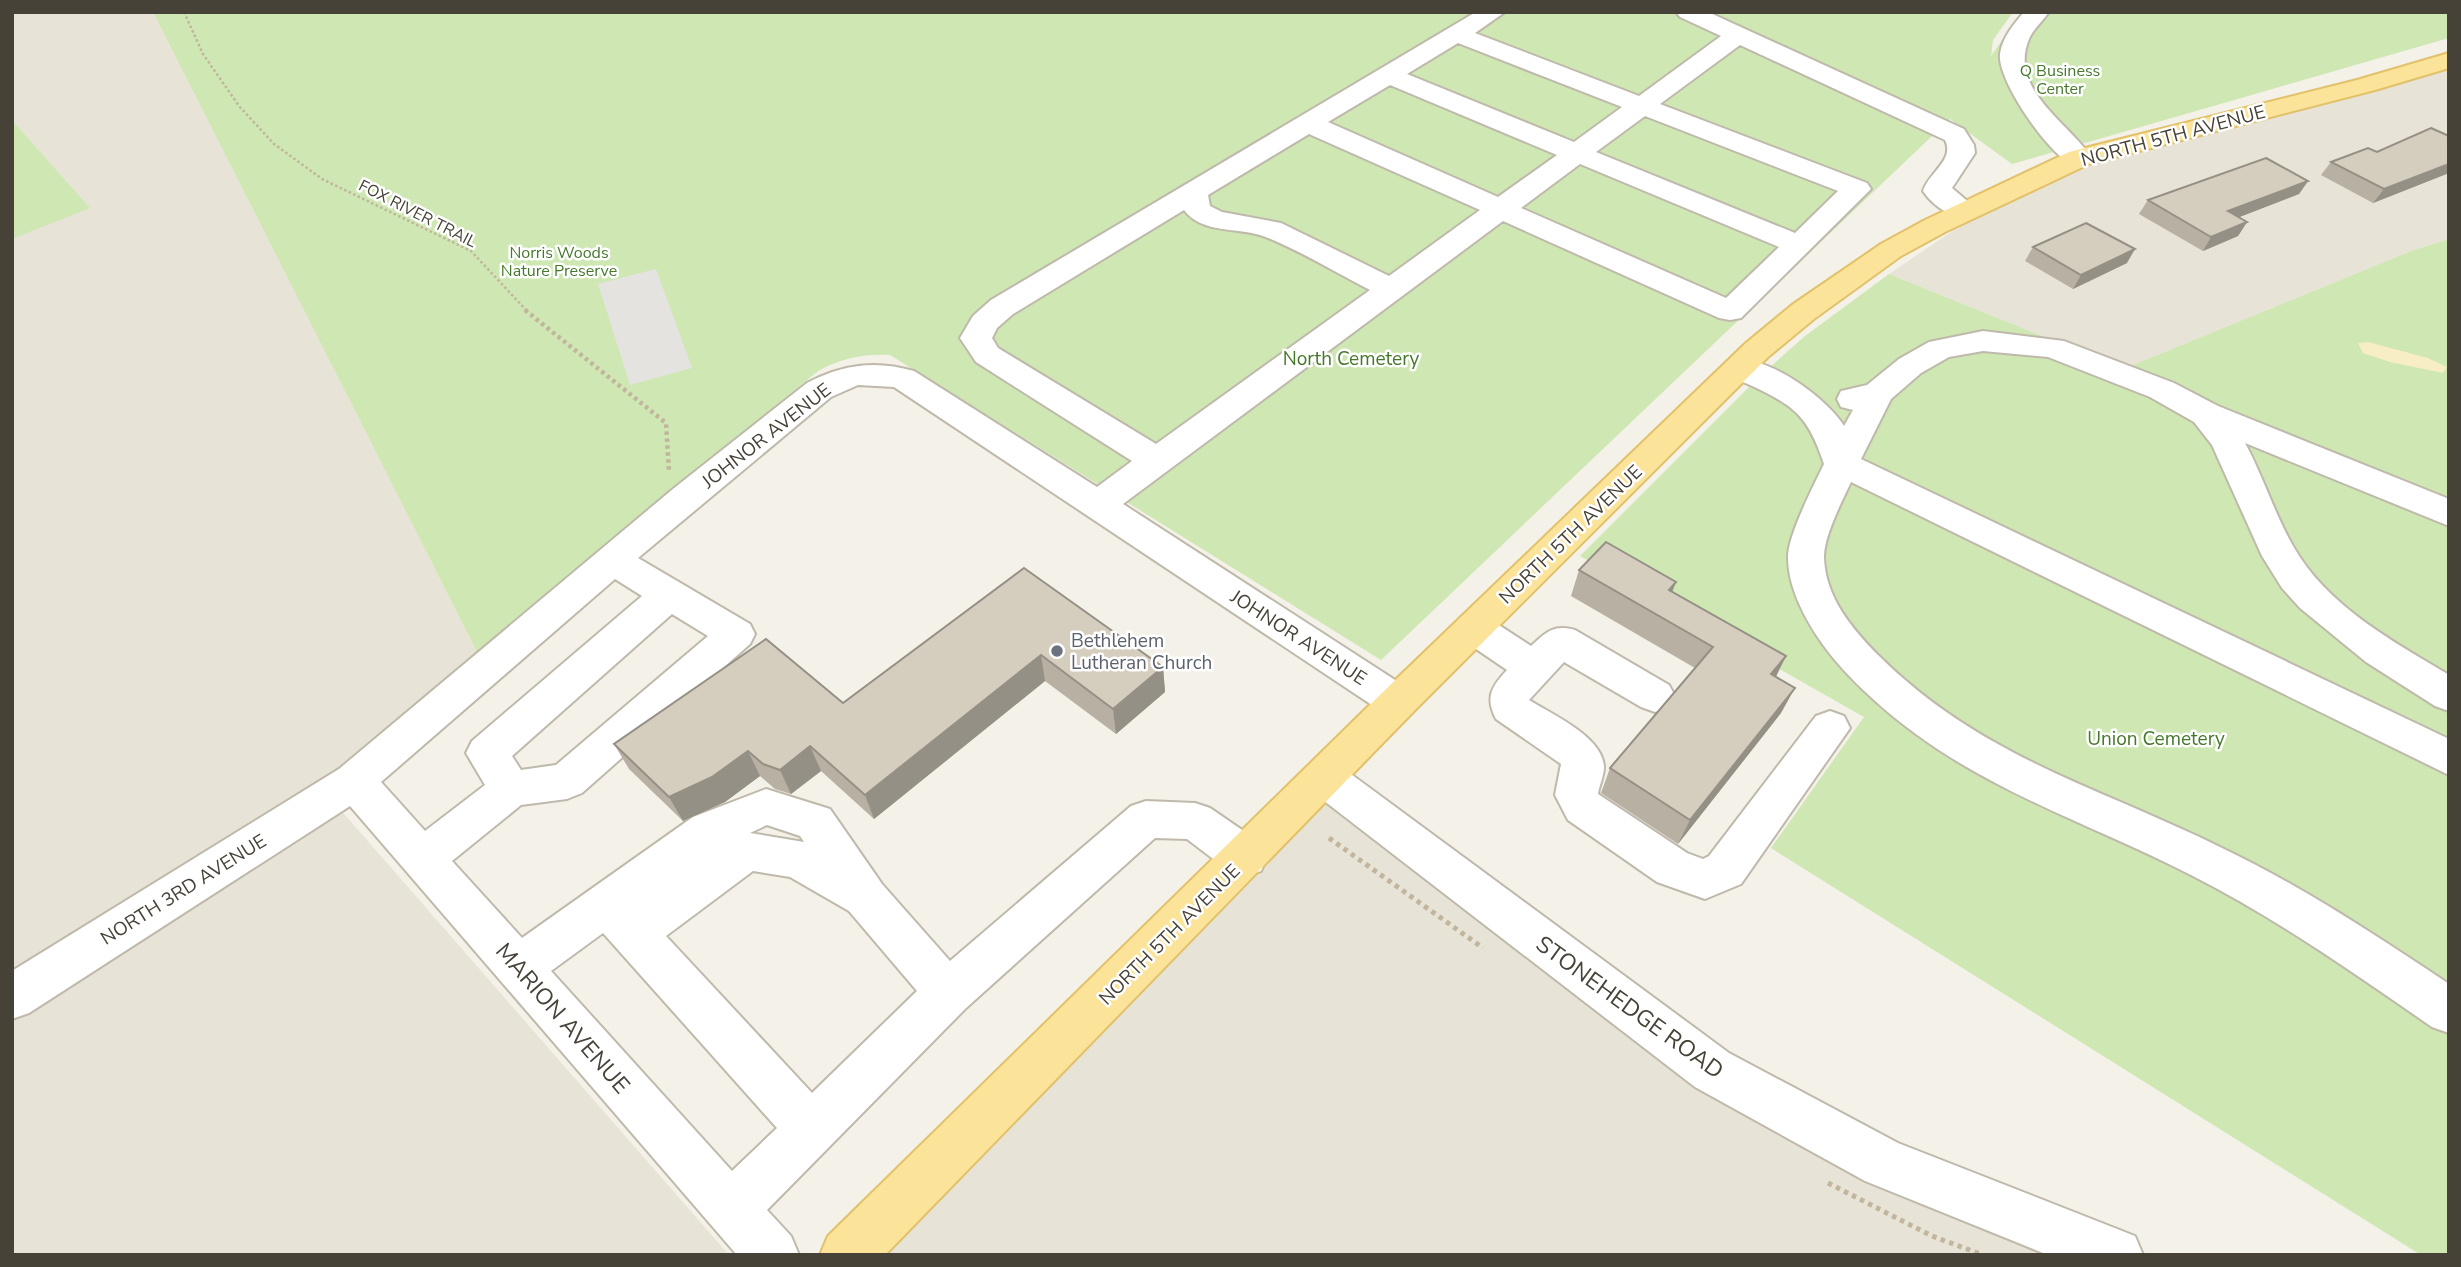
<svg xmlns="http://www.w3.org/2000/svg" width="2461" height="1267" viewBox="0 0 2461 1267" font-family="'Nunito Sans',sans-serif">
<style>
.residential{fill:#e8e3d7}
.green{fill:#cee7b3}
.sand{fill:#f7eec6}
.parking{fill:#e5e3e0}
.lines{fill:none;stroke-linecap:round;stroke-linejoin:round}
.minor-casing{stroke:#bfb9ab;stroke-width:4}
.major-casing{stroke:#e1c169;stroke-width:4}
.path-far2{stroke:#c1b59d;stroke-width:2.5;stroke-dasharray:2.5 2.5;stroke-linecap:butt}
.path-far1{stroke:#c1b59d;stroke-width:4.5;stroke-dasharray:3.5 3.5;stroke-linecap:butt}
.path{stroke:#c1b59d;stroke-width:5;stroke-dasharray:4.5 4.5;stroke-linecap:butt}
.minor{fill:#fff;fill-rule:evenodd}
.major{fill:#fce39a;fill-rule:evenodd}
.wall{fill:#b7b0a3}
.shaded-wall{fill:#959085}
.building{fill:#d5cdbe;stroke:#959085;stroke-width:2}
.worship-dot{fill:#6b7280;stroke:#fff;stroke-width:2.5}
.labels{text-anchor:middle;stroke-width:5;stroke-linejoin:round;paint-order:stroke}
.far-park-label{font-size:16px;fill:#46782b;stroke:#fff}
.far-street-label{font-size:16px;fill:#474237;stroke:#fff}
.street-label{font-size:19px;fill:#474237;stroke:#fff}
.park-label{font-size:19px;fill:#46782b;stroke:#fff}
.worship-label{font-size:19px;fill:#5b616d;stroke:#fff;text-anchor:start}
.near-street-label{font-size:23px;fill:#474237;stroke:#fff}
</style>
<rect width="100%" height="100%" fill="#f4f1e9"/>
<g class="residential">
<path d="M12,12H153L477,652L318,784L729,1255H12V239L89,207L12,120Z"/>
<path d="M2449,68V239L2411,251L2123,369L1889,274L1951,232L2037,187L2108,158Z"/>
<path d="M1328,802L1593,1003L2071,1255H872Z"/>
</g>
<g class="green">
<path d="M153,12H2013L1993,40L1991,56L2022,12H2449V38L2012,164L1950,119L1381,660L890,355C863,354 842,358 818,371L477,652Z"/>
<path d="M12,120L90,208L12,239Z"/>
<path d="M2449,239V1255H2421L1771,848L1864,717L1580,556L1759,377L1805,336L1889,274L2123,369L2411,251Z"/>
</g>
<path class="sand" d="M2368,342L2428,358L2447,367L2443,373L2390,362L2363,353L2358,343Z"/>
<path class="parking" d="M656,269L692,368L630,385L598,284Z"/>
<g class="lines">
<g class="minor-casing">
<g id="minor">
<path d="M1476,12H1505L1475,33L1639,96L1721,36L1680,17L1676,12H1708L1964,129L1974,145L1975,153L1952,188L1979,211L1975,217C1956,222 1934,207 1923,191C1929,172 1955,160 1945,140L1740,45L1660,104L1867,183L1871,189L1741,318L1730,320L1719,318L1503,221L1123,504L1412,691L1418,702L1412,713L1398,718L1384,713L894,387L858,385L831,397L638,558L750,624L755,634L750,644L582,793L567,799L521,805L452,861L522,938L693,817L766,789L830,809L882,884L950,961L1131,806L1146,801L1195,803L1210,808L1261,843L1267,857L1261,871L1245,876L1229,871L1187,839L1155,838L965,1009L767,1210L791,1236L799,1255H737L350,806L29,1013L12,1019V971L339,769L673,489L807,383C843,364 876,360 914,371L1097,487L1132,461L976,362L960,338L973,316L991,300ZM1458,43L1622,107L1574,142L1407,74ZM1390,85L1557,155L1498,197L1328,122ZM1645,116L1838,191L1795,233L1596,152ZM1309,134L1480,210L1389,276L1281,223L1222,212L1210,206L1208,195ZM1580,164L1779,247L1726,298L1521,208ZM1184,210C1202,234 1237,227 1263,236C1296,248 1338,274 1370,290L1156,444L998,348L992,338L997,328L1013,314ZM615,579L642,596L472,741L466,753L485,785L425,831L381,782ZM672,614L708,636L556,765L521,770L512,756ZM767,825L800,836L804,842L750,833ZM753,871L790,877L849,911L917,991L812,1093L666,936ZM603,933L777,1128L732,1171L551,971Z"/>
<path d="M2024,12H2049C2043,21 2033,29 2029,39C2008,89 2069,123 2092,158L2089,164C2083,165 2079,167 2073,165C2050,156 1997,81 2000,54C2002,38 2014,24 2024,12Z"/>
<path d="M1983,331L2064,341L2174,383L2218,406L2449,499V526L2245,443C2263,476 2274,513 2293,546C2326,605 2392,641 2449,675V711L2435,706L2366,662L2300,608L2282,588L2262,556L2212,445L2194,422L2150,397L2048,357L1983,351L1949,357L1921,373L1891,399L1861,459L2449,739V775L1851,482C1842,501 1824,536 1824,557C1825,597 1852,629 1879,656C1982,758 2097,786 2222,848C2302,886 2375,935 2449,984V1033L2432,1027C2354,973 2276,918 2191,875C2079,818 1968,786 1873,699C1852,680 1832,659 1817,636C1802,613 1788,585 1788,557C1788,535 1814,485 1824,464C1808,416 1795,406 1750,385C1739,380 1729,378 1723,368L1728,361C1763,351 1826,397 1844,426L1853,410L1841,407L1837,399L1841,391L1867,385L1899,359L1929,342Z"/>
<path d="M1474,613L1488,618L1531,646C1546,632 1554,624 1575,630L1669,685L1675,696L1669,707L1655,712L1641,707L1564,662L1529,700C1553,715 1603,737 1604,767C1604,776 1599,786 1598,794L1687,853L1703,859L1709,856L1816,716L1830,711L1844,716L1850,728L1741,884L1705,899L1657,882L1568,820L1555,795L1561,764L1496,719C1485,698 1491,687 1507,670L1460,638L1455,628L1460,618Z"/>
<path d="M1325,760L1340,766L1729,1053L1898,1143L2135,1236L2143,1255H2048L1865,1181L1695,1087L1310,790L1304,778L1310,766Z"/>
</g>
</g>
<g class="major-casing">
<path id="major" d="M2449,53V68L2375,90L2089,164L1945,232L1901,256L1814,319L1768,357L1412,713L885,1255H820L828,1236L1384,691L1746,343L1792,305L1881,244L1925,220L2069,152L2357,80Z"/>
</g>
<path class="path-far2" d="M184,12L203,54L239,106L274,144L322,179L471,251L527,311"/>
<path class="path-far1" d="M525,310L666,423L669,472"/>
<g class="path">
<path d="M1329,838L1483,948"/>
<path d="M1828,1183L1932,1236L1983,1255"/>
</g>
<use href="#minor" class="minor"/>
<use href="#major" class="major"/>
</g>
<g class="wall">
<path d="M2449,136V173L2373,203L2321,175L2331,162Z"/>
<path d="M2308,181L2299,194L2239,217L2247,222L2238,236L2203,251L2139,214L2148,200Z"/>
<path d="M2033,247L2127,263L2073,289L2025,261Z"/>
<path d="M1024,568L1163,667L1165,692L1116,734L1045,681L874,819L821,771L791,794L775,789L760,776L725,802L683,821L629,769L614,744L843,703Z"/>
<path d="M1579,570L1672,592L1786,656L1776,677L1781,713L1678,844L1601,793L1610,768L1695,668L1571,596Z"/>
</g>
<g class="shaded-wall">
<path d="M2449,164V173L2373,203L2384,189Z"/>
<path d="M2308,181L2299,194L2219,225L2228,211Z"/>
<path d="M2247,222L2238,236L2203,251L2211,237Z"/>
<path d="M2135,249L2127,263L2073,289L2081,275Z"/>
<path d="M1676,582L1666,608L1659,616L1669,590Z"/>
<path d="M1041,655L1045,681L874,819L865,795Z"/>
<path d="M1786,656L1773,682L1771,674Z"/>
<path d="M1163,667L1165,692L1116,734L1113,709Z"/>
<path d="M1795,688L1781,713L1678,844L1690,820Z"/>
<path d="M810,746L821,771L791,794L780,770Z"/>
<path d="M748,751L760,776L725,802L683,821L669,797Z"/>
</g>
<g class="building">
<path d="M2431,128L2449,136V164L2384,189L2331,162L2368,148L2377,152Z"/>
<path d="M2266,158L2308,181L2228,211L2247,222L2211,237L2148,200Z"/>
<path d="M2086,223L2135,249L2081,275L2033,247Z"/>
<path d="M1606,542L1676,582L1669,590L1786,656L1771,674L1795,688L1690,820L1610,768L1713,647L1579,570Z"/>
<path d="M1024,568L1163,667L1113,709L1041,655L865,795L810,746L780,770L763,764L748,751L712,777L669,797L614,744L766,639L843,703Z"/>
</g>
<circle class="worship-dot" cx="1057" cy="651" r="7"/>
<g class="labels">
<g class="far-park-label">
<text x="2060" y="76">Q Business<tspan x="2060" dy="18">Center</tspan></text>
<text x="559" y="258">Norris Woods<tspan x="559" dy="18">Nature Preserve</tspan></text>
</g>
<g class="far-street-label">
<text transform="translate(418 213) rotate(27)" y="6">FOX RIVER TRAIL</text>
</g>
<g class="street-label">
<text transform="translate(2173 135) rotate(-15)" y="7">NORTH 5TH AVENUE</text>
<text transform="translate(766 435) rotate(-38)" y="7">JOHNOR AVENUE</text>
<text transform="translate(1570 534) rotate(-44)" y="7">NORTH 5TH AVENUE</text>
<text transform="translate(1299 637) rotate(33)" y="7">JOHNOR AVENUE</text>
<text transform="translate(183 889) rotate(-32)" y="7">NORTH 3RD AVENUE</text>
<text transform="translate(1169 934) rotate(-45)" y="7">NORTH 5TH AVENUE</text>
</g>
<g class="park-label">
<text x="1351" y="365">North Cemetery</text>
<text x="2156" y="745">Union Cemetery</text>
</g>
<g class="worship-label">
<text x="1071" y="647">Bethlehem<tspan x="1071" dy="22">Lutheran Church</tspan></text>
</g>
<g class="near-street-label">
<text transform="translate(1630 1007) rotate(36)" y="8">STONEHEDGE ROAD</text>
<text transform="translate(563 1018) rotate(49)" y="8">MARION AVENUE</text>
</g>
</g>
<rect width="2461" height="1267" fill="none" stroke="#474237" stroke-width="28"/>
</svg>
